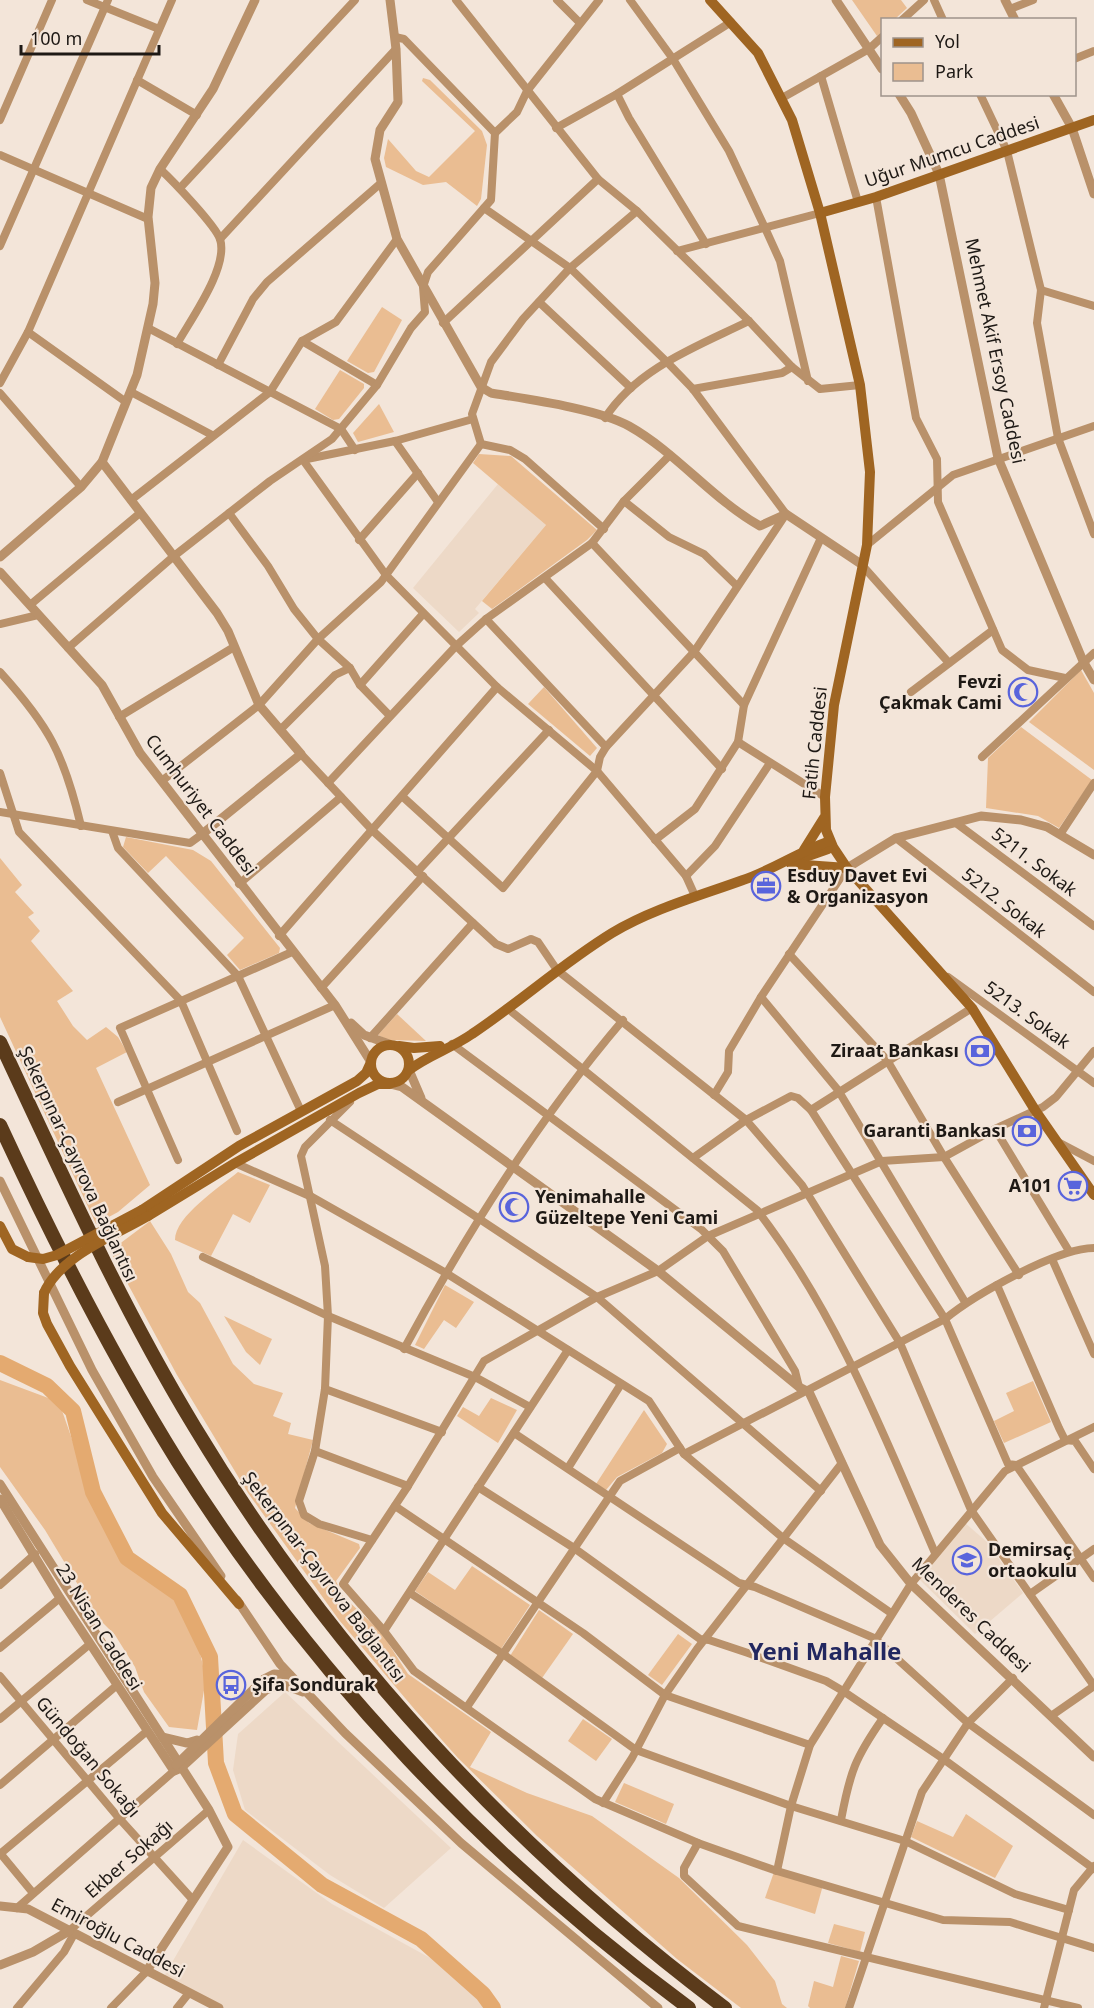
<svg xmlns="http://www.w3.org/2000/svg" width="1094" height="2008" viewBox="0 0 1094 2008" font-family="'Noto Sans',sans-serif">
<style>
.built{fill:#edd9c7}
.green{fill:#eabd92}
.lines{fill:none;stroke-linecap:round;stroke-linejoin:round}
.river{stroke:#e4aa70;stroke-width:16}
.minor{stroke:#b9916a;stroke-width:8}
.tertiary{stroke:#b9916a;stroke-width:9}
.secondary{stroke:#9f6522;stroke-width:10}
.motorway{stroke:#5b3b1b;stroke-width:14}
.secondary-bridge{stroke:#9f6522;stroke-width:10}
.labels{text-anchor:middle;stroke-width:4.5;stroke-linejoin:round;paint-order:stroke}
.street-label{font-size:18px;fill:#1e1915;stroke:#f3e5d9}
.poi-label{font-size:18px;font-weight:bold;fill:#1e1915;stroke:#f3e5d9;text-anchor:end}
.district-label{font-size:24px;font-weight:bold;fill:#222760;stroke:#f3e5d9}
</style>
<rect width="100%" height="100%" fill="#f3e5d9"/>
<g class="built">
<path d="M498,484L546,525L475,609L479,613L459,632L413,588Z"/>
<path d="M964,1522L987,1542L1023,1593L975,1634L919,1579Z"/>
<path d="M285,1692L451,1848L384,1908L330,1875L245,1810L233,1770L238,1734Z"/>
<path d="M243,1840L332,1904L432,1959L488,2008H219L163,1978Z"/>
</g>
<g class="green">
<path d="M852,0H901L907,8L895,19L882,20V32L877,36Z"/>
<path d="M423,78L430,80L482,131L487,145L481,199L477,206L446,182L423,185L386,167L384,158L388,139L416,171L429,177L475,131L422,81Z"/>
<path d="M382,307L402,320L374,372L368,373L347,361Z"/>
<path d="M340,370L364,384V388L339,419L333,420L315,409Z"/>
<path d="M379,404L394,432L358,442L353,433Z"/>
<path d="M479,454L511,456L597,530L587,540L492,609L482,601L546,525L473,463Z"/>
<path d="M1081,670L1094,693V770L1029,722Z"/>
<path d="M544,687L597,748L590,756L528,704Z"/>
<path d="M1021,727L1092,780L1059,828L1038,816L986,808L988,758Z"/>
<path d="M126,837L193,850L211,861L280,948L279,953L240,970L227,955L244,938L166,856L148,873L123,847Z"/>
<path d="M0,858L22,885L15,892L34,913L28,917L40,931L31,941L73,991L57,1001L73,1026L87,1040L106,1027L118,1037L127,1052L96,1068L150,1185L118,1212L96,1224L0,1017Z"/>
<path d="M397,1014L426,1041L388,1040L378,1035Z"/>
<path d="M238,1172L270,1185L250,1223L233,1214L211,1256L175,1240C175,1216 220,1187 238,1172Z"/>
<path d="M150,1221L171,1254L188,1292L200,1303L233,1364L254,1384L283,1393L273,1416L291,1423L288,1434L313,1440L295,1508L309,1523L359,1544L360,1548L336,1581L342,1595L381,1632L408,1674L491,1732L470,1767L527,1793L592,1816L679,1878L747,1945L775,1981L782,2004L787,2008H741L677,1959L537,1836L458,1758L416,1711L339,1620L248,1493L177,1375L110,1251Z"/>
<path d="M445,1285L474,1302L456,1328L444,1320L424,1349L415,1345Z"/>
<path d="M224,1316L272,1339L260,1365L246,1352Z"/>
<path d="M0,1380L59,1402L89,1488L115,1544L141,1576L175,1599L197,1640L206,1679L197,1730L169,1727L144,1692L135,1667L115,1635L98,1618L45,1530L0,1467Z"/>
<path d="M1033,1381L1051,1422L1004,1443L994,1421L1014,1411L1006,1393Z"/>
<path d="M491,1398L517,1410L498,1443L457,1416L463,1407L479,1416Z"/>
<path d="M644,1410L667,1444L662,1453L617,1477L606,1490L596,1484Z"/>
<path d="M472,1566L530,1605L501,1649L415,1591L428,1572L455,1590Z"/>
<path d="M539,1610L573,1634L542,1678L510,1656Z"/>
<path d="M678,1634L692,1644L662,1685L648,1675Z"/>
<path d="M583,1719L612,1739L596,1761L568,1741Z"/>
<path d="M624,1783L674,1804L666,1824L615,1802Z"/>
<path d="M966,1814L1013,1846L995,1878L911,1837L917,1821L953,1837Z"/>
<path d="M774,1872L823,1885L815,1914L765,1898Z"/>
<path d="M834,1924L865,1932L860,1952L828,1943Z"/>
<path d="M841,1956L859,1961L845,2008H810L808,2006L814,1981L833,1987Z"/>
</g>
<g class="lines">
<path class="river" d="M0,1363L47,1386L73,1411L93,1492L127,1558L180,1595L210,1657L216,1763L235,1814L322,1885L421,1939L483,1994L493,2008"/>
<g class="minor">
<path d="M87,0L159,29"/>
<path d="M456,0L598,179L637,211L749,321L792,367L820,389L860,385"/>
<path d="M557,0L580,23"/>
<path d="M630,0L673,59L729,151L765,228L780,261L808,381"/>
<path d="M934,0L943,20"/>
<path d="M1010,9L1033,0"/>
<path d="M902,20L924,0"/>
<path d="M1074,59L1094,51"/>
<path d="M821,76L858,202"/>
<path d="M137,80L197,115"/>
<path d="M617,94L629,118L706,244"/>
<path d="M980,94L1007,151L1041,290L1037,323L1058,438L1094,534"/>
<path d="M782,98L869,49L882,37"/>
<path d="M0,120L52,0"/>
<path d="M556,128L617,94L731,22"/>
<path d="M495,133L517,112L527,91L599,0"/>
<path d="M0,155L148,219"/>
<path d="M160,169C173,181 215,225 220,239C229,267 191,319 177,344"/>
<path d="M180,188L355,0"/>
<path d="M876,197L916,418L937,459L938,502L1002,650L1028,670L1065,678"/>
<path d="M220,239L396,49"/>
<path d="M0,246L108,0"/>
<path d="M677,251L820,213"/>
<path d="M1041,290L1094,306"/>
<path d="M539,302L631,388"/>
<path d="M443,323L598,179"/>
<path d="M148,328L341,429L355,450"/>
<path d="M28,332L126,402"/>
<path d="M302,341L377,385"/>
<path d="M218,365L253,299L267,282L381,183"/>
<path d="M0,383L28,332L172,0"/>
<path d="M693,389L782,373L792,367"/>
<path d="M131,392L212,435"/>
<path d="M0,393L81,487"/>
<path d="M605,418C637,368 698,346 749,321"/>
<path d="M395,441L438,502"/>
<path d="M307,459L395,441L473,419"/>
<path d="M303,460L386,575L497,687L597,771L686,876L695,896"/>
<path d="M131,500L270,392L302,341L336,322L397,239"/>
<path d="M624,501L669,537L704,554L737,586"/>
<path d="M229,513L268,566L294,609L318,639L350,668L360,685L390,716"/>
<path d="M604,529L525,459L510,450L481,444L472,414L491,362L523,319L570,268L637,211"/>
<path d="M359,540L418,473"/>
<path d="M592,543L744,705"/>
<path d="M867,545L953,475L1094,426"/>
<path d="M861,564L949,663"/>
<path d="M545,578L722,769"/>
<path d="M30,605L140,513"/>
<path d="M486,619L606,747"/>
<path d="M0,624L38,615"/>
<path d="M68,648L174,556L270,481L332,439L377,385L411,328L425,312L423,287L428,272L491,200L495,133L404,39L395,37"/>
<path d="M0,672C49,726 64,754 81,826"/>
<path d="M360,685L423,614"/>
<path d="M911,692L993,630"/>
<path d="M119,717L234,647"/>
<path d="M280,730L335,675L350,668"/>
<path d="M738,742L825,797"/>
<path d="M301,754L373,831L496,944L508,949L531,939L538,942L557,970L746,1120L802,1185L900,1343L971,1510L1094,1686"/>
<path d="M982,757L1094,653"/>
<path d="M0,773L19,832L181,1001L237,1131"/>
<path d="M163,780L259,705L318,639L381,582L481,444"/>
<path d="M328,783L456,646L486,619L592,543L624,501L670,455"/>
<path d="M403,797L503,888L597,771L600,757L606,747L694,652L786,514L693,389L666,361L570,268L484,208"/>
<path d="M0,812L190,843L201,835"/>
<path d="M956,823L1094,926"/>
<path d="M112,831L118,848L238,976L301,1111"/>
<path d="M1061,833L1094,783"/>
<path d="M896,838L1094,992"/>
<path d="M655,840L695,809L738,742L744,705L821,538"/>
<path d="M417,872L549,730"/>
<path d="M686,876L715,846L770,763"/>
<path d="M239,884L341,797"/>
<path d="M279,936L497,687"/>
<path d="M789,954L887,1060L944,1157L1019,1275"/>
<path d="M948,977L1094,1083"/>
<path d="M321,988L423,876"/>
<path d="M761,997L838,1090L965,1302"/>
<path d="M507,1008L757,1210C836,1312 884,1435 935,1553"/>
<path d="M370,1038L473,923"/>
<path d="M452,1044L701,1229L723,1251L795,1371L799,1387"/>
<path d="M1094,1051L1056,1097L1043,1107L995,1129L944,1157L882,1161L708,1236L658,1271L597,1297L484,1361L408,1486L343,1584L384,1631L414,1671L595,1799L698,1843L777,1871L943,1920L1010,1922L1094,1948"/>
<path d="M714,1095L728,1072L729,1051L761,997L847,868"/>
<path d="M118,1102L335,1005"/>
<path d="M350,1102L305,1147L301,1156L325,1266L328,1316L325,1389L315,1451L299,1501L304,1515L319,1524L372,1540"/>
<path d="M811,1110L945,1319L1008,1464L1016,1465L1094,1578"/>
<path d="M330,1120L597,1297L821,1491"/>
<path d="M995,1129L1069,1251"/>
<path d="M1058,1142L1094,1161"/>
<path d="M693,1158L746,1120L791,1096L798,1098L811,1110L972,1008"/>
<path d="M178,1160L120,1028L292,952"/>
<path d="M235,1163L312,1197L446,1273L649,1401L684,1454L783,1538L891,1613"/>
<path d="M203,1257L328,1316L475,1377L530,1407"/>
<path d="M1052,1259L1094,1354"/>
<path d="M997,1285L1059,1428L1065,1440L1075,1441L1094,1469"/>
<path d="M404,1349C467,1232 537,1121 623,1020"/>
<path d="M325,1389L442,1432"/>
<path d="M514,1433L739,1583L755,1587L874,1638L968,1723L1094,1815"/>
<path d="M315,1451L408,1486"/>
<path d="M684,1454L945,1319C974,1295 1057,1248 1094,1248"/>
<path d="M568,1468L621,1384"/>
<path d="M478,1487L574,1548L700,1639L709,1640L748,1653L826,1681L843,1691L942,1758L1094,1869"/>
<path d="M395,1506L583,1633L665,1695L810,1745"/>
<path d="M0,1585L35,1554"/>
<path d="M410,1593L503,1654L636,1750L791,1806L905,1841L1015,1894L1069,1910"/>
<path d="M1030,1594L1094,1549"/>
<path d="M384,1631L568,1350"/>
<path d="M0,1648L60,1598"/>
<path d="M0,1676L118,1817L193,1900"/>
<path d="M467,1707L620,1481L680,1448"/>
<path d="M1051,1716L1094,1686"/>
<path d="M0,1719L90,1644"/>
<path d="M0,1785L116,1686"/>
<path d="M603,1803L632,1758L665,1695L697,1649L842,1463"/>
<path d="M841,1820C850,1772 855,1758 883,1718"/>
<path d="M698,1843L684,1868V1876L738,1926L1078,2008"/>
<path d="M0,1853L33,1893"/>
<path d="M0,1854L146,1732"/>
<path d="M777,1871L791,1806L810,1745L911,1584L1005,1471L1094,1427"/>
<path d="M17,1908L174,1771"/>
<path d="M69,1931L209,1810"/>
<path d="M17,2008L64,1952L74,1934"/>
<path d="M111,2008L146,1972"/>
<path d="M177,2008L189,1993"/>
<path d="M849,2008L922,1792L968,1723L1013,1678"/>
<path d="M1044,2008L1074,1890L1094,1866"/>
</g>
<g class="tertiary">
<path d="M390,0L396,49L398,102L380,130L375,159L397,239L481,387L491,393C527,399 599,409 629,426C677,453 712,499 760,526L786,514L861,564"/>
<path d="M836,0L882,69"/>
<path d="M1005,0L1015,20"/>
<path d="M899,94L911,113L939,174L998,458L1083,661L1094,680"/>
<path d="M1053,94L1072,128L1094,194"/>
<path d="M102,462L217,613L228,631L259,705L301,754L201,835"/>
<path d="M0,557L81,487L102,462L137,375L153,304L155,283L148,217L151,188L160,169L213,89L255,0"/>
<path d="M0,572L102,685L140,753L335,1005L371,1062"/>
<path d="M847,868L896,838L981,816L1021,820L1047,827L1094,855"/>
<path d="M351,1023L364,1035L389,1044"/>
<path d="M409,1070L421,1098"/>
<path d="M390,1084L402,1087L658,1271L799,1387L809,1392L880,1545L911,1584L1094,1757"/>
<path d="M0,1181L92,1370L153,1477L221,1576"/>
<path d="M0,1484L209,1810L228,1847L146,1972"/>
<path d="M0,1499L60,1598L174,1771L181,1768L266,1690L281,1684L303,1692"/>
<path d="M237,1600L280,1664L345,1733L461,1843L658,2008"/>
<path d="M162,1737L187,1743L197,1740"/>
<path d="M176,1765L264,1679L274,1674L290,1675"/>
<path d="M0,1906L28,1909L219,2008"/>
<path d="M0,1965L33,1952L69,1931"/>
</g>
<g class="secondary">
<path d="M710,0L758,53L792,120L820,213L860,385L870,472L867,545L834,705L825,797L826,830L833,847L847,868L972,1008L1035,1110L1094,1195"/>
<path d="M820,213L876,197L1094,120"/>
<path d="M804,850L824,818"/>
<path d="M794,861L828,849"/>
<path d="M791,864L847,868"/>
<circle cx="390" cy="1064" r="19"/>
<path d="M399,1046L414,1048L440,1046"/>
<path d="M409,1070C429,1055 452,1048 472,1034C520,1002 563,963 612,933C652,909 699,896 743,880C773,870 800,851 830,841"/>
<path d="M142,1210L239,1146L357,1081L366,1073L371,1062"/>
<path d="M148,1216L235,1163L359,1093L378,1084H390"/>
<path d="M0,1226L12,1249L28,1257"/>
<path d="M44,1293L43,1313L47,1324L70,1366L162,1513L239,1604"/>
</g>
<g class="motorway">
<path d="M0,1042C61,1172 119,1302 194,1426C330,1652 514,1850 725,2008"/>
<path d="M0,1125C53,1240 111,1354 178,1462C311,1673 488,1860 689,2008"/>
</g>
<g class="secondary-bridge">
<path d="M28,1257L43,1259L57,1255L142,1210"/>
<path d="M44,1293C60,1256 114,1236 148,1216"/>
</g>
</g>
<defs>
<g id="mosque-ring" transform="scale(1.5)"><circle r="9.5" fill="#f3e5d9" stroke="#5964dc" stroke-width="1.5"/><path d="M3.5-4.9A6 6 0 1 0 3.5 4.9A5 5 0 1 1 3.5-4.9Z" fill="#5964dc"/></g>
<g id="office-ring" transform="scale(1.5)"><circle r="9.5" fill="#f3e5d9" stroke="#5964dc" stroke-width="1.5"/><path d="M-6-3h4V-5.5h4V-3h4V5H-6ZM-1-4.5V-3h2v-1.5ZM-6 0V1H6V0Z" fill="#5964dc"/></g>
<g id="bank-ring" transform="scale(1.5)"><circle r="9.5" fill="#f3e5d9" stroke="#5964dc" stroke-width="1.5"/><path d="M-6-4H6V4H-6ZM0-2.3a2.3 2.3 0 1 0 0 4.6a2.3 2.3 0 1 0 0-4.6Z" fill="#5964dc"/></g>
<g id="supermarket-ring" transform="scale(1.5)"><circle r="9.5" fill="#f3e5d9" stroke="#5964dc" stroke-width="1.5"/><path d="M-6-5.5h2.5l.6 2H6L4.5 2H-2.5L-4.4-4H-6ZM-1.5 3.2a1.3 1.3 0 1 0 .1 0ZM3 3.2a1.3 1.3 0 1 0 .1 0Z" fill="#5964dc"/></g>
<g id="school-ring" transform="scale(1.5)"><circle r="9.5" fill="#f3e5d9" stroke="#5964dc" stroke-width="1.5"/><path d="M0-5L7-2L0 1L-7-2ZM-4 1L0 2.5L4 1V4Q0 6-4 4Z" fill="#5964dc"/></g>
<g id="bus-ring" transform="scale(1.5)"><circle r="9.5" fill="#f3e5d9" stroke="#5964dc" stroke-width="1.5"/><path d="M-5-6H5V4H4V6H2V4H-2V6H-4V4H-5ZM-3.5-4V0h7V-4ZM-3.5 1.2v1.5H-2V1.2ZM2 1.2v1.5H3.5V1.2Z" fill="#5964dc"/></g>
</defs>
<g fill-rule="evenodd">
<use href="#mosque-ring" x="1023" y="692"/>
<use href="#office-ring" x="766" y="886"/>
<use href="#bank-ring" x="980" y="1051"/>
<use href="#bank-ring" x="1027" y="1131"/>
<use href="#supermarket-ring" x="1073" y="1186"/>
<use href="#mosque-ring" x="514" y="1207"/>
<use href="#school-ring" x="967" y="1560"/>
<use href="#bus-ring" x="231" y="1685"/>
</g>
<g class="labels">
<g class="street-label">
<text transform="translate(952 152) rotate(-19)" y="6">Uğur Mumcu Caddesi</text>
<text transform="translate(995 351) rotate(78)" y="6">Mehmet Akif Ersoy Caddesi</text>
<text transform="translate(815 743) rotate(-84)" y="6">Fatih Caddesi</text>
<text transform="translate(201 805) rotate(53)" y="6">Cumhuriyet Caddesi</text>
<text transform="translate(1034 862) rotate(37)" y="6">5211. Sokak</text>
<text transform="translate(1004 903) rotate(38)" y="6">5212. Sokak</text>
<text transform="translate(1027 1015) rotate(36)" y="6">5213. Sokak</text>
<text transform="translate(78 1164) rotate(65)" y="6">Şekerpınar-Çayırova Bağlantısı</text>
<text transform="translate(324 1577) rotate(53)" y="6">Şekerpınar-Çayırova Bağlantısı</text>
<text transform="translate(971 1615) rotate(44)" y="6">Menderes Caddesi</text>
<text transform="translate(99 1627) rotate(58)" y="6">23 Nisan Caddesi</text>
<text transform="translate(88 1757) rotate(50)" y="6">Gündoğan Sokağı</text>
<text transform="translate(129 1859) rotate(-41)" y="6">Ekber Sokağı</text>
<text transform="translate(118 1938) rotate(28)" y="6">Emiroğlu Caddesi</text>
</g>
<g class="poi-label">
<text x="1002" y="688">Fevzi<tspan x="1002" dy="21">Çakmak Cami</tspan></text>
<text x="787" y="882" text-anchor="start">Esduy Davet Evi<tspan x="787" dy="21">&amp; Organizasyon</tspan></text>
<text x="959" y="1057">Ziraat Bankası</text>
<text x="1006" y="1137">Garanti Bankası</text>
<text x="1052" y="1192">A101</text>
<text x="535" y="1203" text-anchor="start">Yenimahalle<tspan x="535" dy="21">Güzeltepe Yeni Cami</tspan></text>
<text x="988" y="1556" text-anchor="start">Demirsaç<tspan x="988" dy="21">ortaokulu</tspan></text>
<text x="252" y="1691" text-anchor="start">Şifa Sondurak</text>
</g>
<g class="district-label">
<text x="825" y="1660">Yeni Mahalle</text>
</g>
</g>
<rect x="881" y="18" width="195" height="78" fill="#f3e5d9" stroke="#9e938b" stroke-width="1.5"/>
<rect x="893" y="38" width="30" height="9" fill="#9f6522" stroke="#9e938b" stroke-width="1.5"/>
<text x="935" y="48" font-size="18" fill="#1e1915">Yol</text>
<rect x="893" y="63" width="30" height="18" fill="#eabd92" stroke="#9e938b" stroke-width="1.5"/>
<text x="935" y="78" font-size="18" fill="#1e1915">Park</text>
<path d="M21 45v9h138v-9" fill="none" stroke="#1e1915" stroke-width="3"/>
<text x="30" y="45" font-size="18" fill="#1e1915" stroke="#f3e5d9" stroke-width="4.5" paint-order="stroke">100 m</text>
</svg>
